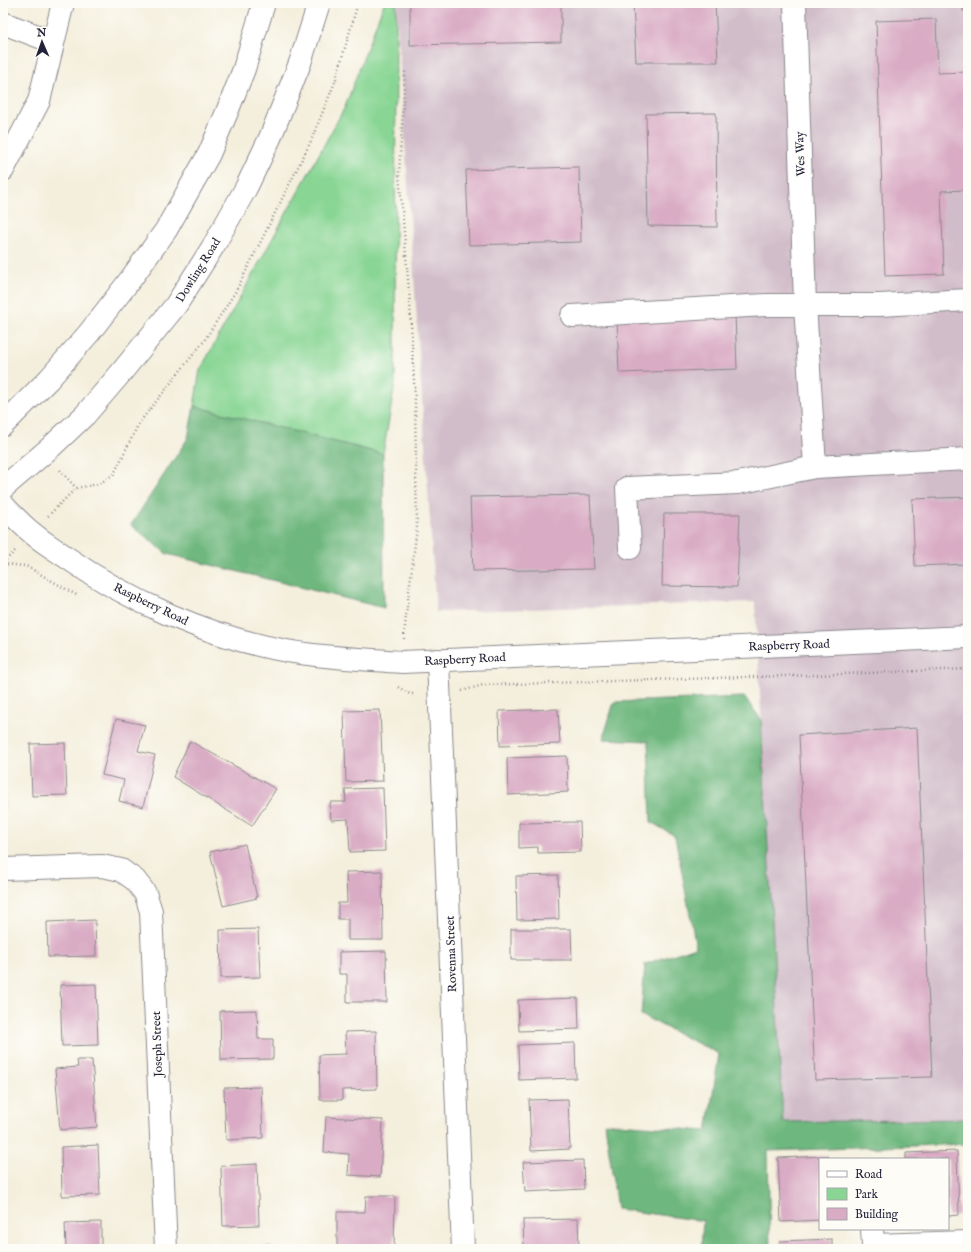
<svg xmlns="http://www.w3.org/2000/svg" width="971" height="1252" viewBox="0 0 971 1252" font-family="'IM FELL English',serif">
<style>
.industrial{fill:#d1bdc9}
.green{fill:#89d694;stroke:#567c68}
.forest{fill:#6eb77e;stroke:#486c5c}
.building{fill:#d9abc4}
.lines{fill:none;stroke-linecap:round;stroke-linejoin:round}
.minor-casing{stroke:#8b888c;stroke-width:24}
.major-casing{stroke:#8b888c;stroke-width:24}
.path{stroke:#8b888c;stroke-width:2.5;stroke-dasharray:1 3;stroke-linecap:butt}
.minor{stroke:#fff;stroke-width:22}
.major{stroke:#fff;stroke-width:22}
.labels{text-anchor:middle;stroke-width:3;stroke-linejoin:round;paint-order:stroke}
.street-label{font-size:12px;fill:#22223b;stroke:#fdfcf7}
</style>
<rect width="100%" height="100%" fill="#fdfcf7"/>
<filter id="ink" filterUnits="userSpaceOnUse"><feTurbulence type="fractalNoise" baseFrequency=".025" numOctaves="2"/><feDisplacementMap in="SourceGraphic" scale="8" xChannelSelector="R" yChannelSelector="G"/><feConvolveMatrix kernelMatrix="1 2 1 2 8 2 1 2 1" color-interpolation-filters="sRGB"/></filter>
<filter id="wash" filterUnits="userSpaceOnUse"><feTurbulence type="fractalNoise" baseFrequency=".012" numOctaves="4" result="noise"/><feDisplacementMap in="SourceGraphic" scale="16" xChannelSelector="R" yChannelSelector="G"/><feGaussianBlur stdDeviation="0.9" result="paint"/><feColorMatrix in="noise" values="0 0 0 0 0 0 0 0 0 0 0 0 0 0 0 0 0 1.4 0 .05"/><feComposite in="paint" operator="in"/></filter>
<g filter="url(#wash)">
<rect width="100%" height="100%" fill="#f4efdd"/>
<path class="industrial" d="M396,3H968V1119L783,1123L755,602L436,612Z"/>
<path class="green" d="M384,3H396L395,384L383,454L194,406L200,370L345,107Z"/>
<g class="forest">
<path d="M194,406L383,454L384,608L167,554L131,525L188,438Z"/>
<path d="M744,697L761,719L783,1122L968,1119V1144L768,1151L770,1249H701L703,1221L617,1209L605,1123L707,1131L719,1054L641,1015L645,964L696,947L675,836L651,822L648,741L603,739L614,702Z"/>
</g>
<g id="blocks">
<g class="building">
<path d="M410,3H561V42L410,45Z"/>
<path d="M633,3H715L718,62H636Z"/>
<rect x="963" y="3" width="5" height="8"/>
<path d="M936,19L938,73L968,72V190L941,191L944,274L885,276L876,21Z"/>
<path d="M716,113L717,227L648,226L646,114Z"/>
<path d="M579,167L581,242L469,245L466,170Z"/>
<path d="M735,314L737,369L619,373L617,320Z"/>
<path d="M590,495L594,569L473,571L470,497Z"/>
<path d="M968,497V564L915,566L912,499Z"/>
<path d="M664,514H740L737,587L662,586Z"/>
<path d="M558,709L560,744L500,746L499,711Z"/>
<path d="M380,710L383,781L346,782L344,711Z"/>
<path d="M116,719L145,725L138,751L155,755L143,807L119,801L124,780L102,775Z"/>
<path d="M917,728L932,1077L815,1080L799,735Z"/>
<path d="M190,741L276,789L252,826L173,777Z"/>
<path d="M65,743L67,795L32,796L30,744Z"/>
<path d="M567,756L568,792L508,795L507,758Z"/>
<path d="M3,776H4L5,809H3Z"/>
<path d="M383,788L385,851L350,852L348,819L331,820L330,802H346L345,789Z"/>
<path d="M580,822L581,852L538,853V847L519,848V823Z"/>
<path d="M245,844L257,898L223,906L210,852Z"/>
<path d="M382,871L383,940H348V919H338V903H347L346,872Z"/>
<path d="M558,875L559,919L517,920L516,876Z"/>
<path d="M95,920L96,956L48,957L47,922Z"/>
<path d="M258,929L260,977L221,978L220,930Z"/>
<path d="M511,929H571L572,960H511Z"/>
<path d="M386,951L387,1002H347V974H339V952Z"/>
<path d="M96,984L98,1045L62,1046L60,985Z"/>
<path d="M578,998L579,1029L519,1031L518,1000Z"/>
<path d="M257,1010L258,1039H273V1059L221,1060L220,1011Z"/>
<path d="M376,1031L377,1089L342,1090V1100H320L319,1055L346,1054L345,1032Z"/>
<path d="M575,1043L576,1078L519,1080L518,1045Z"/>
<path d="M77,1060H92L97,1127L60,1130L55,1069L78,1067Z"/>
<path d="M261,1087L263,1138L226,1140L224,1088Z"/>
<path d="M568,1099L570,1149L531,1151L529,1100Z"/>
<path d="M326,1117L383,1120L380,1177L348,1175L349,1154L324,1152Z"/>
<path d="M98,1145L100,1195L62,1196L61,1147Z"/>
<path d="M957,1151L959,1215L948,1216V1159H906V1153Z"/>
<path d="M828,1156V1159H820V1220L781,1222L778,1158Z"/>
<path d="M583,1160L584,1189L525,1192L523,1162Z"/>
<path d="M257,1164L259,1225L223,1226L221,1166Z"/>
<path d="M366,1196H395L394,1248L337,1247V1212H365Z"/>
<path d="M578,1219L579,1249H524L523,1220Z"/>
<path d="M101,1222V1249H66L65,1223Z"/>
<path d="M832,1239V1249H781L780,1241Z"/>
<path d="M271,1246V1249H234V1248Z"/>
</g>
</g>
</g>
<g filter="url(#ink)">
<use href="#blocks" fill-opacity="0" stroke="#8b888c" stroke-width="1"/>
<g class="lines">
<g class="minor-casing">
<g id="minor">
<path d="M795,3L805,304L815,467L968,459"/>
<path d="M3,23L53,42"/>
<path d="M3,170L39,101L63,3"/>
<path d="M572,316L766,305H880L968,300"/>
<path d="M630,548L627,488L738,483L815,467"/>
<path d="M438,660L463,1249"/>
<path d="M3,869L102,866L121,870L135,880L145,893L151,911L166,1249"/>
<path d="M872,1229L873,1245L968,1242"/>
</g>
</g>
<g class="major-casing">
<g id="major">
<path d="M3,425L49,379L89,333L130,280L166,230L209,154L227,112L244,69L264,3"/>
<path d="M3,488L51,447L85,415L120,374L176,305L214,245L246,188L270,138L300,63L319,3"/>
<path d="M3,505C12,514 21,524 31,532C41,541 53,548 63,555C128,601 209,637 287,651C325,658 364,659 402,662L968,637"/>
</g>
</g>
<g class="path">
<path d="M60,470L76,488"/>
<path d="M48,516L76,488L99,484L114,474L139,423L204,341L236,291L310,143L335,82L358,3"/>
<path d="M3,563L16,550"/>
<path d="M3,564L26,566L78,596"/>
<path d="M404,639L406,615L417,528L415,401L410,302L399,174L405,71"/>
<path d="M398,687L410,694H415"/>
<path d="M462,691L483,685L816,675L968,669"/>
</g>
<use href="#minor" class="minor"/>
<use href="#major" class="major"/>
</g>
</g>
<g class="labels">
<g class="street-label">
<text transform="translate(800 154) rotate(-92)" y="4">Wes Way</text>
<text transform="translate(198 270) rotate(-58)" y="4">Dowling Road</text>
<text transform="translate(151 604) rotate(26)" y="4">Raspberry Road</text>
<text transform="translate(789 645) rotate(-2)" y="4">Raspberry Road</text>
<text transform="translate(465 659) rotate(-3)" y="4">Raspberry Road</text>
<text transform="translate(451 954) rotate(-92)" y="4">Rovenna Street</text>
<text transform="translate(157 1044) rotate(-92)" y="4">Joseph Street</text>
</g>
</g>
<rect width="971" height="1252" fill="none" stroke="#fdfcf7" stroke-width="16"/>
<rect x="819" y="1158" width="130" height="72" fill="#fdfcf7" stroke="#a5a5ac"/>
<rect x="827" y="1171" width="20" height="6" fill="#ffffff" stroke="#a5a5ac"/>
<text x="855" y="1178" font-size="12" fill="#22223b">Road</text>
<rect x="827" y="1188" width="20" height="12" fill="#89d694" stroke="#a5a5ac"/>
<text x="855" y="1198" font-size="12" fill="#22223b">Park</text>
<rect x="827" y="1208" width="20" height="12" fill="#d9abc4" stroke="#a5a5ac"/>
<text x="855" y="1218" font-size="12" fill="#22223b">Building</text>
<g transform="translate(42 42) rotate(358)" stroke="#fdfcf7" stroke-width="3" paint-order="stroke">
<path d="M0-3L7 15L0 10L-7 15Z" fill="#22223b"/>
<text y="-6" font-size="11" font-weight="bold" text-anchor="middle" fill="#22223b">N</text>
</g>
</svg>
